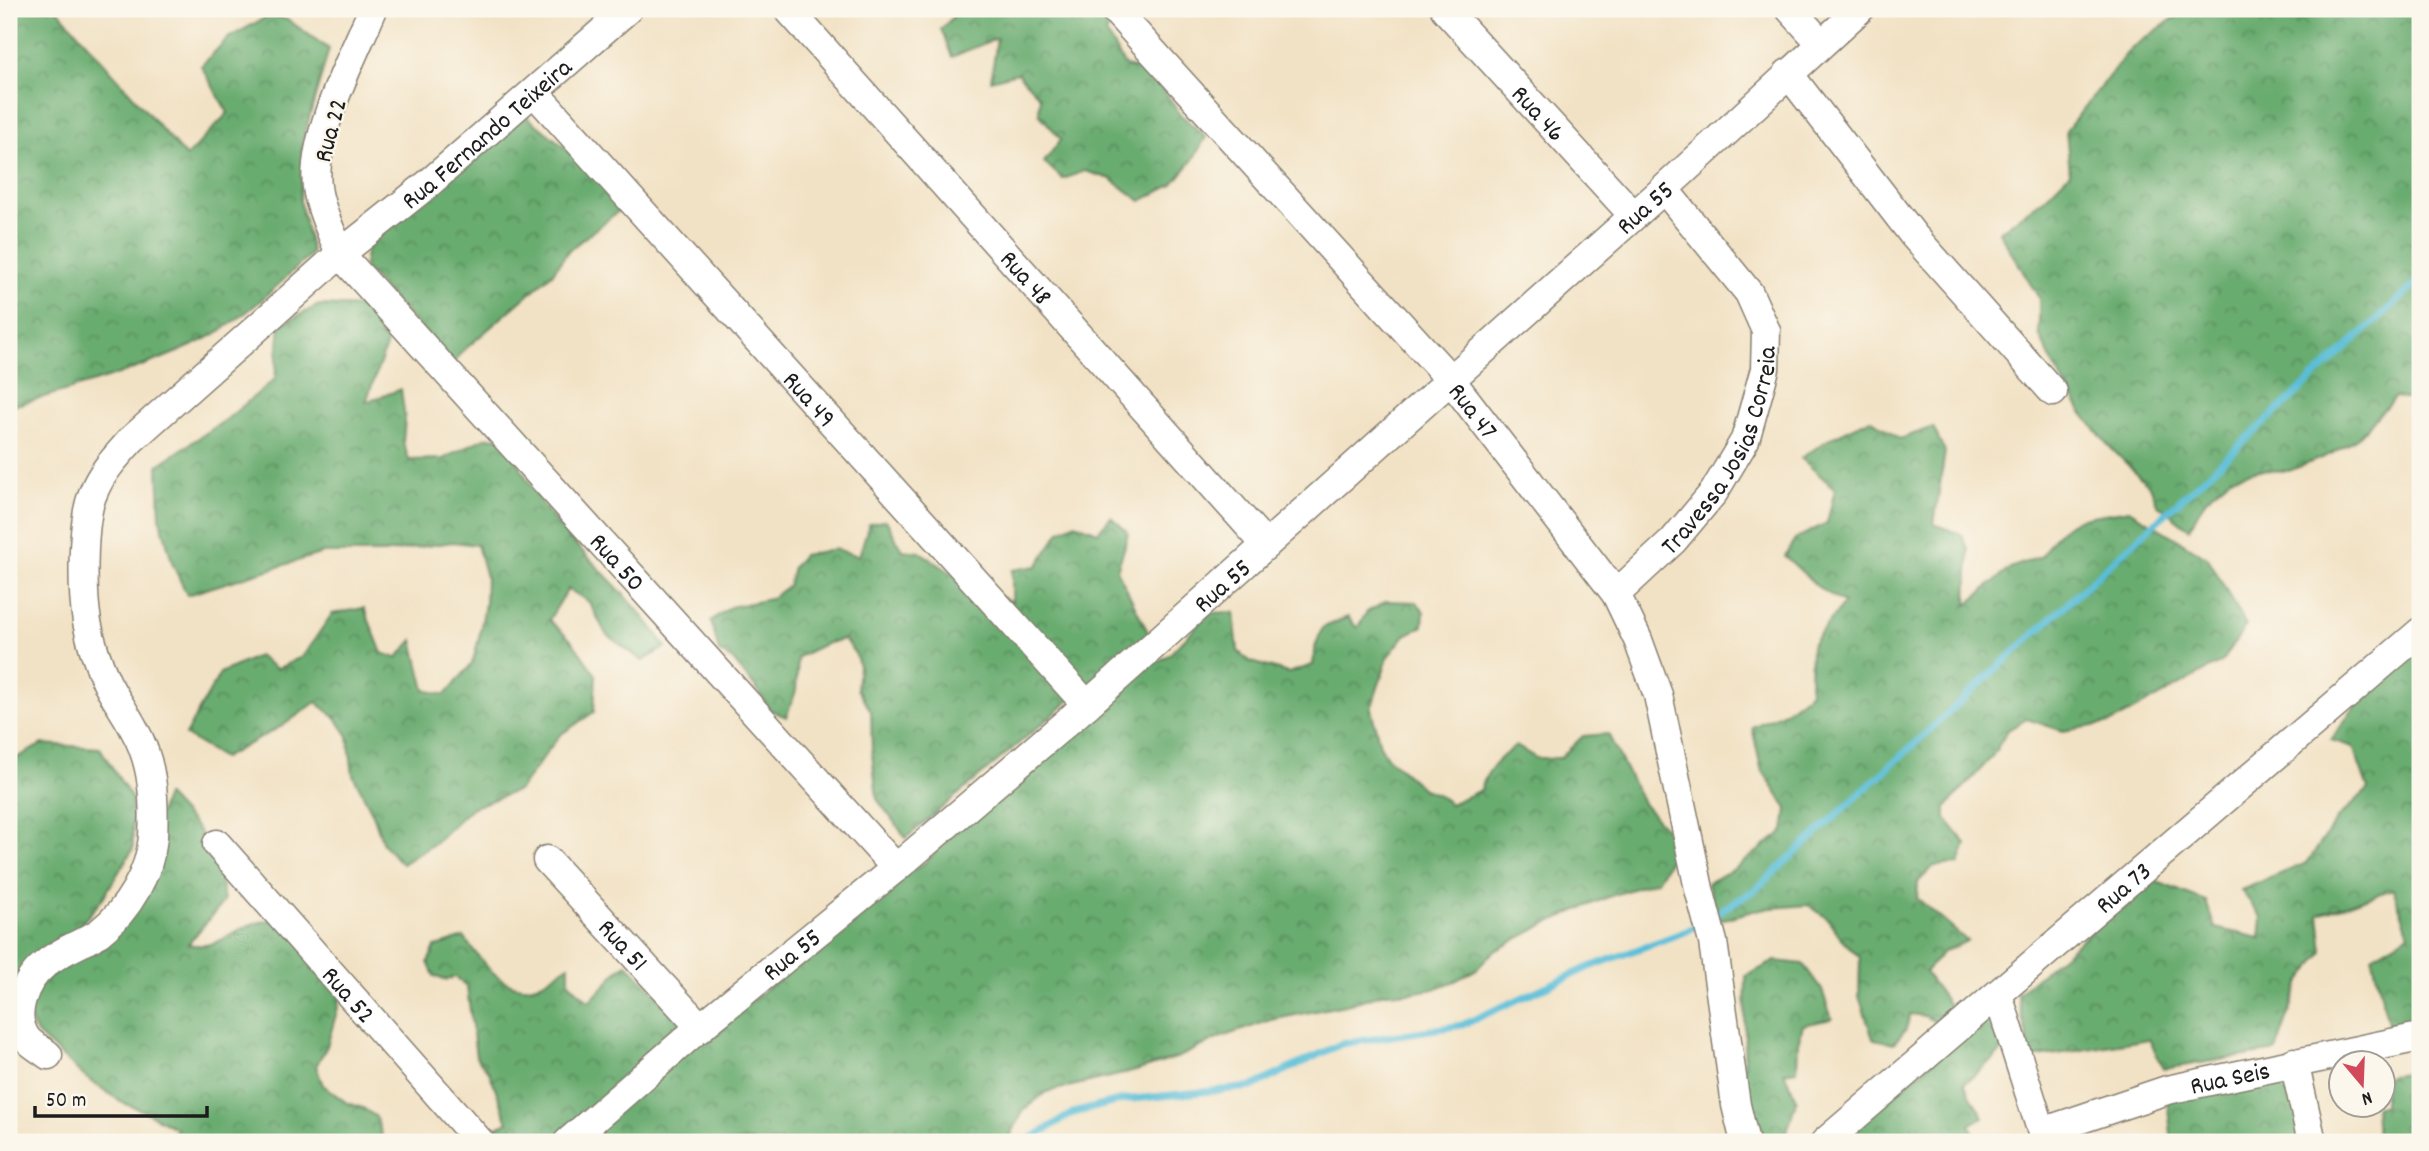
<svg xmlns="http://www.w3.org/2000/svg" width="2429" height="1151" viewBox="0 0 2429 1151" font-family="Dekko,sans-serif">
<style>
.forest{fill:url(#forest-crowns);stroke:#426446;stroke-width:2}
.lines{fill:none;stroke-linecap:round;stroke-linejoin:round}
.stream{stroke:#5abed8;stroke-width:7}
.minor-casing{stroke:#877f70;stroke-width:31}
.minor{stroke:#fff;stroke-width:28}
.labels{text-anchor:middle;stroke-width:5;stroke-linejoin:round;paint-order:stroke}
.street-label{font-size:26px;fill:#1c1c1c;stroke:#fbf7ec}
</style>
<defs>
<pattern id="forest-crowns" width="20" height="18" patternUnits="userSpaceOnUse" patternTransform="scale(1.75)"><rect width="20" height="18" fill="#69ac70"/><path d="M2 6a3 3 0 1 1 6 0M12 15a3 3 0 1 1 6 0" fill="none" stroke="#568b5b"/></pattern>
</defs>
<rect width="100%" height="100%" fill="#fbf7ec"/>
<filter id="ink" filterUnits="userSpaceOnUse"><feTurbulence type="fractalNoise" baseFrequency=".0143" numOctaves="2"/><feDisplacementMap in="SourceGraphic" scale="14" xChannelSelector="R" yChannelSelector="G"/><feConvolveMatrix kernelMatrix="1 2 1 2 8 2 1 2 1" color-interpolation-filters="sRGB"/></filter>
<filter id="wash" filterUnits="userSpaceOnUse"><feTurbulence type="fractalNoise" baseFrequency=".00686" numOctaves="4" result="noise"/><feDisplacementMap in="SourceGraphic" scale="28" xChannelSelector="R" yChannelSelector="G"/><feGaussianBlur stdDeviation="1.57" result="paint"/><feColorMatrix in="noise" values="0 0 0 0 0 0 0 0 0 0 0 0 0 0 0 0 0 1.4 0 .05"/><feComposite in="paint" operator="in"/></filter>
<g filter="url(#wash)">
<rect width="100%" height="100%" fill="#f2e2c5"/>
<g class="forest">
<path d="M9,9H57L186,157L228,113L201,66L228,38L270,15L288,20L329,49L303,140L300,201L312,253C279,284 240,324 198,343C138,371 72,389 9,407Z"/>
<path d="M948,9H1091L1111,24L1106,33L1125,66L1150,71L1181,115L1206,137L1192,161L1172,185L1141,201L1111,179L1085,171L1063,179L1044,162L1061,139L1039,114L1040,97L1017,73L991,80L997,38L952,57L941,29L953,17Z"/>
<path d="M2187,9H2420V401L2395,397L2357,438L2331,454L2289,471L2258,470L2231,477L2206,499L2189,529L2157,504L2151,488L2107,444L2081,411L2055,368L2039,334V298L1999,232L2045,198L2070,173L2066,131L2131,48Z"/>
<path d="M525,115L567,149L625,206L568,251L552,274L462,352L454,364L364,268L366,251L374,236Z"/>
<path d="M319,305L363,307L387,344L366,402L401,389L405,419L403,442L409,460L443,459L484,438L505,437C520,466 534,495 555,521C591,564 635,600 666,647L643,661L606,634L589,602L568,589L549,620L571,640L596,675L594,712L560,735L519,790L471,808L435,843L402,864L383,844L373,814L353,775L348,736L335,717L316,702L284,725L223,758L185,735L220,673L258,656L277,669L303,656L332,614L364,608L382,653L397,658L413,640L425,690L445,695L472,664L479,638L485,604L486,577L477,545L452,542L383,553H323L187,595L173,565L160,518L158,465L227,419L275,379L280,325Z"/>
<path d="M1871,419L1900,439L1933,427L1945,452L1934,524L1961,534L1969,550L1967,605L2010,568L2042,556C2065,513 2084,518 2129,510L2208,558L2246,625L2223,661L2111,723L2063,731L2027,719L2008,730L1991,758L1946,807V819L1966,844L1959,864L1934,866L1918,882L1917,898L1967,941L1943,952L1925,972L1952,1009L1943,1027L1925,1016L1910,1014L1906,1029L1894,1043L1873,1039L1859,996L1860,958L1841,938L1827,918L1808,905L1760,909L1720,920L1707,883L1736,868L1784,831L1787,809L1761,768L1752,727L1785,712L1810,693L1811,645L1844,603L1818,587L1785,556L1795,539L1827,523L1835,489L1801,458L1831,438Z"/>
<path d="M1111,517L1128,532L1125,546L1117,570L1149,634L906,838L877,799L872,753L871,711L857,689L859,666L856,655L844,639L825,644L798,657L796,691L786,717L770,710L755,687L732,659L719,652L711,621L730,607L770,599L788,586L793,567L803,555L835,549L859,556L869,524L886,520L902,550L920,552L953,574L1012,602V570L1037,566L1060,531L1075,523L1098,532Z"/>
<path d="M1387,601L1417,602L1424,612L1423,626L1405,635L1388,657L1371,709L1380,745L1387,757L1423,789L1437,794L1450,804L1481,790C1486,770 1500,757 1516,746L1536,758H1560L1583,736L1608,734L1644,805L1666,829L1674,853L1657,881L1608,897L1547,923L1493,952L1477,969L1455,981L1434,989L1410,993H1384L1350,1004L1271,1020L1219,1038L1179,1057L1136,1071L1046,1092L1024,1110L1007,1142H949L929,1137L920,1142H507L494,1128L508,1122L489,1072L476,1057L467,987L456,977L446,980L434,976L428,962L435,947L464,937C481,961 508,1000 541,983C551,978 560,970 569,965V982L588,1001C607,989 610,973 627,964L700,1038L717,1036L736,1014L874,898L928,860L948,838L1094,714L1116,701L1126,682L1170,654L1209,613L1234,612L1238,651L1249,661L1288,673L1313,665L1315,648L1322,628L1348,617L1357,628L1367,612Z"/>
<path d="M2420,644V1020L2389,1027L2372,956L2409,934L2393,889L2319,914L2323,952L2299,984L2276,1051L2164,1069L2149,1039L2032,1058L2017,994L2152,880L2206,901L2215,928L2260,938L2262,918L2241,890L2307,863L2338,818L2368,789L2353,747L2331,740L2362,697Z"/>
<path d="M42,744L100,748L132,799L133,849L101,901L75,931L48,946L9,985V762Z"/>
<path d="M166,795L197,828L218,863L224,901L188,944C218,950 227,933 253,924C262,921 272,920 282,918L341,997L327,1046L316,1066L323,1085L347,1103L363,1108L376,1117L384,1142H163L177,1129L142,1110L123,1103L85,1077L37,1034L28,1014L39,987L69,960L107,946Z"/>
<path d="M1775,961L1803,964L1822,990L1832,1019L1803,1025L1798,1043L1797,1070L1784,1072L1797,1099L1787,1131L1779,1142H1760L1755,1139L1744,1075L1746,976Z"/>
<path d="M1986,1016L2007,1047L1964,1084L1983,1117L1970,1125L1978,1142H1839Z"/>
<path d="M2420,1070V1142H2377L2375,1106H2384V1080L2389,1076Z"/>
<path d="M2288,1079L2309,1142H2172L2167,1099Z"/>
</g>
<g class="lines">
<g class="stream">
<path d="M1713,915L1755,890L2420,280"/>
<path d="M1025,1142L1073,1113L1123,1100L1251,1087L1341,1044L1462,1025L1587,968L1687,931L1700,923"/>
</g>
</g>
</g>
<g filter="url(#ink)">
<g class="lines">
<g class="minor-casing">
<g id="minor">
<path id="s1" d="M373,9C353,57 307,142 318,193C322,214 333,235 340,254L896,868"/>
<path id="s2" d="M788,9L1266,545"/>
<path id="s3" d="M1114,9L1450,379L1616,594L1638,640L1658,695L1699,889L1713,942L1736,1105L1745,1142"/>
<path id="s4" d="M1445,9L1633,215"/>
<path d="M1790,9L1821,43"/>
<path d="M1788,73L1914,236L2053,392"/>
<path id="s5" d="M535,93L1087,705"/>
<path id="s6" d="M1616,594L1673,541L1714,492L1745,440L1765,369L1766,331L1749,293L1664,189"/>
<path id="s7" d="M217,844L480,1142"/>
<path id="s8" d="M547,860L701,1028"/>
<path d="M1998,995L2045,1142"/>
<path id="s9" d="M48,1055C42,1050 32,1045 27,1039C10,1016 24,981 45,964C61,950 83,944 100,932C128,910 150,873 153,837C155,799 153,762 134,729C126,713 115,699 107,683C98,664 91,643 87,622C82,592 81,518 94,491C102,471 118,455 131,440L340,254L428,184L628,9"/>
<path d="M2294,1062L2312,1142"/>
<path id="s10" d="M2042,1132L2167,1090L2420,1037"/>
<path id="s11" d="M568,1142L691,1035L896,868L1087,705L1664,189L1860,9"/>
<path id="s12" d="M1825,1142L2420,632"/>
</g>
</g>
<use href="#minor" class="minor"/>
</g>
</g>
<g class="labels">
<g class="street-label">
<text dy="9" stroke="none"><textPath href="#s4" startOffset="140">Rua 46</textPath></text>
<text transform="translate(329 130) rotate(-75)" y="9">Rua 22</text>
<text dy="9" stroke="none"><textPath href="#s9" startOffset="1180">Rua Fernando Teixeira</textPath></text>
<text dy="9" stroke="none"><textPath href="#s11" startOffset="1426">Rua 55</textPath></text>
<text dy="9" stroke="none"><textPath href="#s2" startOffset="359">Rua 48</textPath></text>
<text dy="9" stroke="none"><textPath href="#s5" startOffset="411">Rua 49</textPath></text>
<text dy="9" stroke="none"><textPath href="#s3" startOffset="539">Rua 47</textPath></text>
<text dy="9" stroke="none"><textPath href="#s6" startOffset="182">Travessa Josias Correia</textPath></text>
<text dy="9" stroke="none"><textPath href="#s1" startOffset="674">Rua 50</textPath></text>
<text dy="9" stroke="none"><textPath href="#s11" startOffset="859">Rua 55</textPath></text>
<text dy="9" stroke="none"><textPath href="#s12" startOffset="392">Rua 73</textPath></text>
<text dy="9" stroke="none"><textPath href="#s8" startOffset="114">Rua 51</textPath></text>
<text dy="9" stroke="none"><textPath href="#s11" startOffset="292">Rua 55</textPath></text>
<text dy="9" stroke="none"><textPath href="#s7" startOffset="200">Rua 52</textPath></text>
<text dy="9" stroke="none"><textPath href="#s10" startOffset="196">Rua Seis</textPath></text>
</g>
</g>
<rect width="2429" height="1151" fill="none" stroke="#fbf7ec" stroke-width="35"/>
<g transform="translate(2362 1084) rotate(161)"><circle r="33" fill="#fbf7ec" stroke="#a29f99" stroke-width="2"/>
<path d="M0-5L12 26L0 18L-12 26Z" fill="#d1495b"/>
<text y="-10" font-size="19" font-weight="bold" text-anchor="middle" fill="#1c1c1c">N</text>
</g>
<path d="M35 1106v10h172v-10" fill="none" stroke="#1c1c1c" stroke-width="3.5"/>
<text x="46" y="1106" font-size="21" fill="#1c1c1c" stroke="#fbf7ec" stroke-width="5" paint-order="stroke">50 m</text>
</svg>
